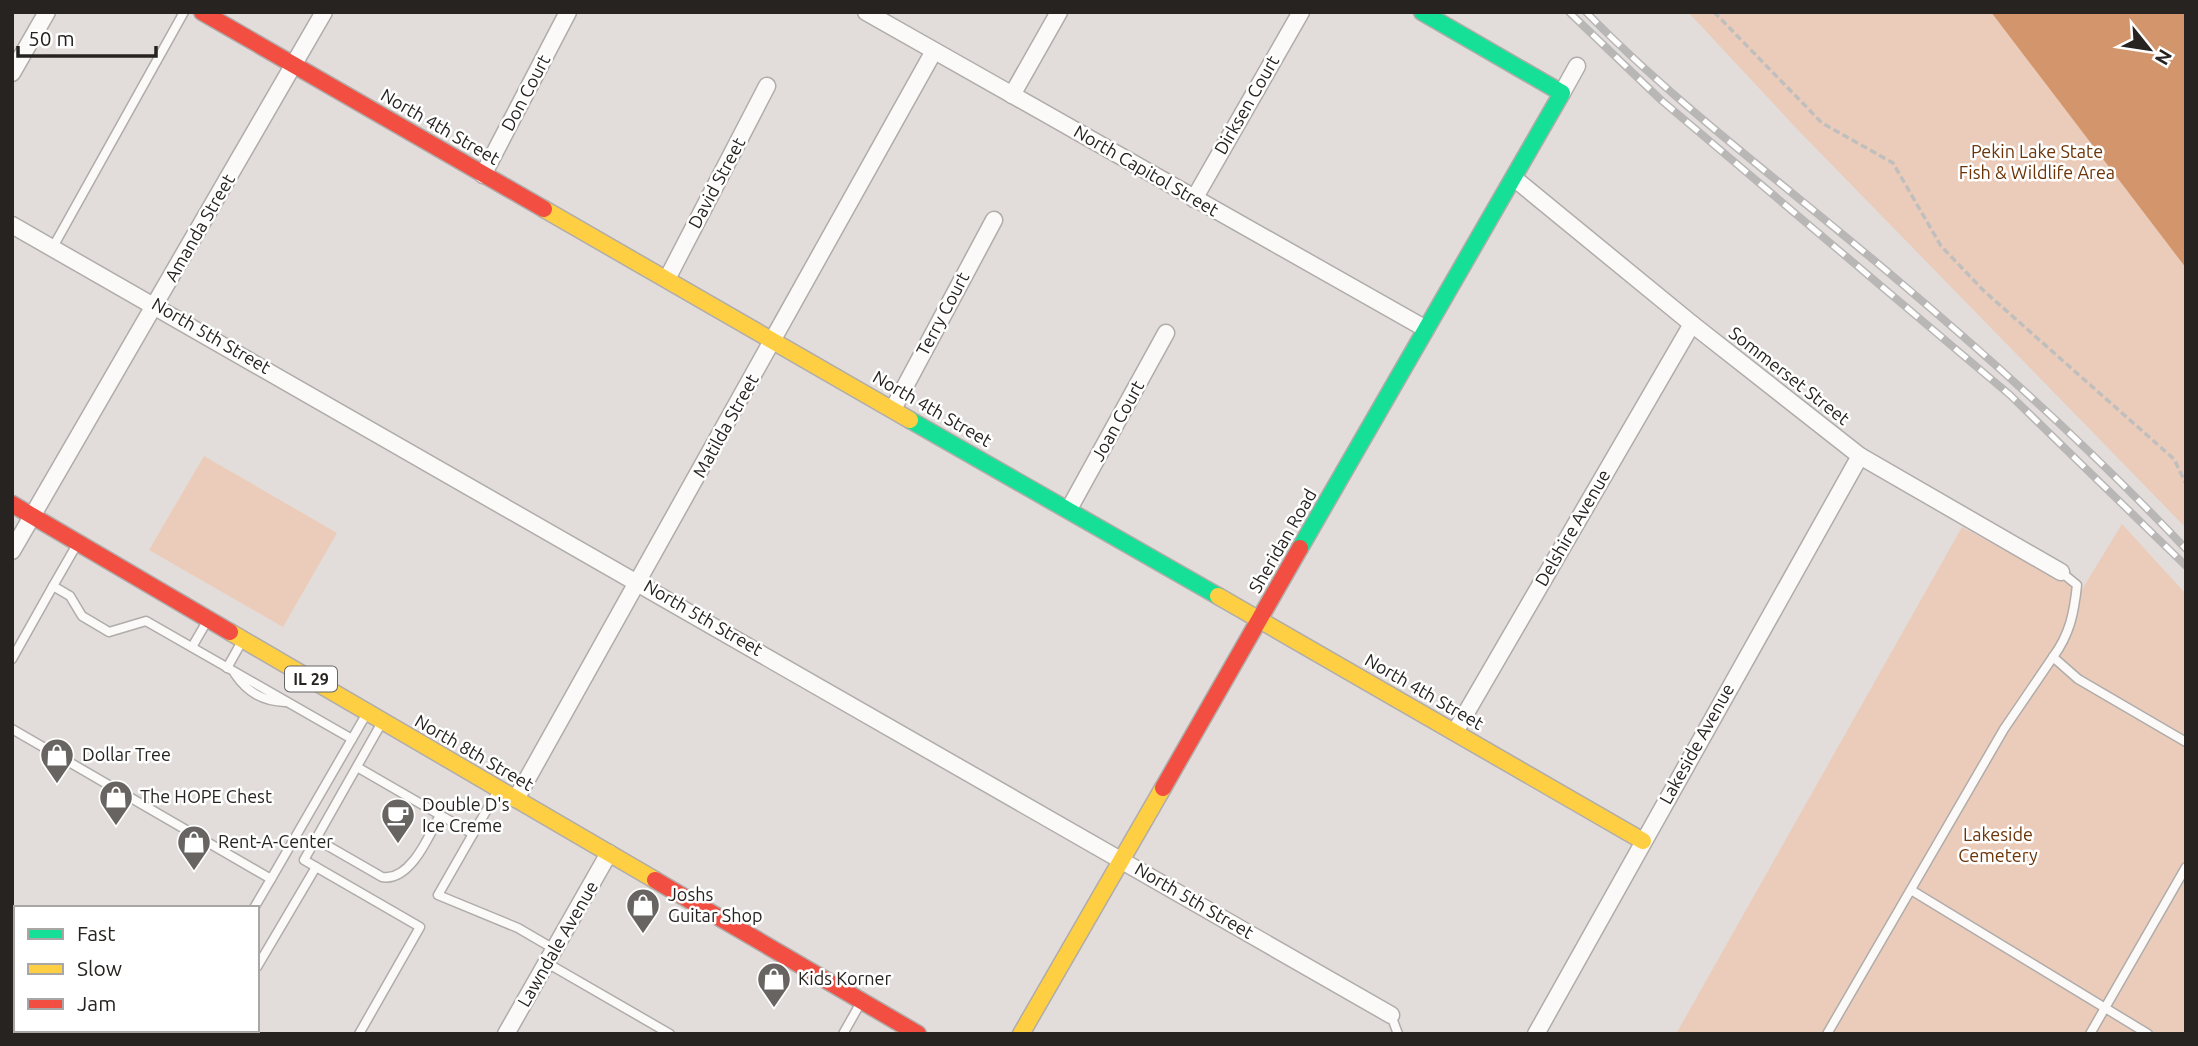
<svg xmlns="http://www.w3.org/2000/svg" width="2198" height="1046" viewBox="0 0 2198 1046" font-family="Ubuntu,sans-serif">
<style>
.green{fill:#ebccba}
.water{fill:#d3966c}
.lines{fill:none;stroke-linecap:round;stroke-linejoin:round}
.lane-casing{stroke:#b0acaa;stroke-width:11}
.street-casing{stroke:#b0acaa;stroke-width:19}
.fast-casing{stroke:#b0acaa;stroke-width:19}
.slow-casing{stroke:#b0acaa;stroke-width:19}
.jam-casing{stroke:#b0acaa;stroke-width:19}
.path{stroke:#c1bfbe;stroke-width:3.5;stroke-dasharray:7 3.5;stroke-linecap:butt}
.lane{stroke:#fbfaf9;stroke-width:8}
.street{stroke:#fbfaf9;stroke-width:16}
.fast{stroke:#16e098;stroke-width:16}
.slow{stroke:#ffcf43;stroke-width:16}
.jam{stroke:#f24e42;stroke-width:16}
.rail-casing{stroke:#b8b7b6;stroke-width:8}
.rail{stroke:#fff;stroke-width:5;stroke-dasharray:16;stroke-linecap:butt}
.labels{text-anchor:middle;stroke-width:5;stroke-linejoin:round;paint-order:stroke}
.shield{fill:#fff;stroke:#676564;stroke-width:2}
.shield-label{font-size:16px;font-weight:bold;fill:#262321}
.street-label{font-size:18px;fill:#262321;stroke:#fff}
.park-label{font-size:18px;fill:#6c3407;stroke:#fff}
.poi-label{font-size:18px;fill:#262321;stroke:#fff;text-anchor:start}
</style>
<rect width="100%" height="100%" fill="#e2ddda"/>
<g class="green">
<path d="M1688,12H2186V528L1796,128Z"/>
<path d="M204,456L337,533L283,627L149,550Z"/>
<path d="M2122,524L2186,594V1034H1676L1962,527L2081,591Z"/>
</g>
<path class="water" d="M1991,12H2186V268Z"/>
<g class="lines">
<g class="lane-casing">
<g id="lane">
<path d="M53,247L184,12"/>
<path d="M2061,572L2077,585C2074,613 2070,634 2053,657L2078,679L2186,742"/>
<path d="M53,586L76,546"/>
<path d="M192,647L206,623"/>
<path d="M12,659L53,586L70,596L82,616L109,632L146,621L352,739"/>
<path d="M227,668L241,643"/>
<path d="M235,674C248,693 263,701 285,702"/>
<path d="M12,729L271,879L367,713"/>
<path d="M357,767L473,834"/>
<path d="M497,792L438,895L518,928L554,949"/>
<path d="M316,839L382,877C410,882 429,836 440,815"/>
<path d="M1911,890L2148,1034"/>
<path d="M254,908L271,879"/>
<path d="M12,963L16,965"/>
<path d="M547,963L670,1034"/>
<path d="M257,967L316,867"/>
<path d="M1391,1015L1398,1034"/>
<path d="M123,1030L129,1034"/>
<path d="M181,1034L183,1030"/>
<path d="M218,1034L220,1030"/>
<path d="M359,1034L420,927L304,860L381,724"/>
<path d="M843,1034L860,1004"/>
<path d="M1827,1034L2004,729L2053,657"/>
<path d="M2090,1034L2186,867"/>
</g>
</g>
<g class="street-casing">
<g id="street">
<path d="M866,12L1426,329"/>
<path d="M12,73L47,12"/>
<path d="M1562,93L1577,66"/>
<path d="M1012,95L1059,12"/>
<path d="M483,175L568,12"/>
<path d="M1515,179L1692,324L1860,456L2061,572"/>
<path d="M1194,199L1301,12"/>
<path d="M12,225L1391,1015"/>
<path d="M667,279L767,86"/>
<path d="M893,409L994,220"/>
<path d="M1069,509L1166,333"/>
<path d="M12,551L324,12"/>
<path d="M1455,732L1692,324"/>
<path d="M516,799L934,51"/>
<path d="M506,1034L609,853"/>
<path d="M1536,1034L1860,456"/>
</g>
</g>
<g class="fast-casing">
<g id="fast">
<path d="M910,420L1218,596"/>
<path d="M1300,548L1562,93L1422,12"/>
</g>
</g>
<g class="slow-casing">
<g id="slow">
<path d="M544,209L910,420"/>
<path d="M1218,596L1643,841"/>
<path d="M230,632L655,880"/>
<path d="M1021,1034L1163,788"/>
</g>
</g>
<g class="jam-casing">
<g id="jam">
<path d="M202,12L544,209"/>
<path d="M12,504L230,632"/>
<path d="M1163,788L1300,548"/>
<path d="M655,880L918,1034"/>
</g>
</g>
<path class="path" d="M1714,12L1822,123L1893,163L1941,246L1984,291L2174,459L2186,484"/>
<use href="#lane" class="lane"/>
<use href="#street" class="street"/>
<use href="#fast" class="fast"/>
<use href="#slow" class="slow"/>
<use href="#jam" class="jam"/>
<g class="rail-casing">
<g id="rail">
<path d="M1569,12L1661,100L2010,395L2186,566"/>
<path d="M1586,12C1681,109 1792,190 1895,278C1996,363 2095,453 2186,549"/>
</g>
</g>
<use href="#rail" class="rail"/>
</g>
<defs>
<g id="shop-pin" transform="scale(1.75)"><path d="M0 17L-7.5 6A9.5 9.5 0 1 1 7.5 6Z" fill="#686462" stroke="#fff"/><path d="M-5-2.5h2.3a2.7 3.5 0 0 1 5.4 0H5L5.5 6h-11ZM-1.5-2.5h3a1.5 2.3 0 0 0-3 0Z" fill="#fff"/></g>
<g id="cafe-pin" transform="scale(1.75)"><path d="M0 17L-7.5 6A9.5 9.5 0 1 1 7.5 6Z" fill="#686462" stroke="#fff"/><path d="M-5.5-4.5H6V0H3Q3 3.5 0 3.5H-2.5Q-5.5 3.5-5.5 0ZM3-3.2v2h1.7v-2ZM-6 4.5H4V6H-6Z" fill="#fff"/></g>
</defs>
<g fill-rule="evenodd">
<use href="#shop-pin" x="57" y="755"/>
<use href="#shop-pin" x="116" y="797"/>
<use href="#cafe-pin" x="398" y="815"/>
<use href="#shop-pin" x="194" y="842"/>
<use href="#shop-pin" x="643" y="905"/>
<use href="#shop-pin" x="774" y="979"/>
</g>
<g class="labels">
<rect class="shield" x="285" y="666.5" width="52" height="25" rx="5"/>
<g class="shield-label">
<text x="311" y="685">IL 29</text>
</g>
<g class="street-label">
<text transform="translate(526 93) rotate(-62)" y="6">Don Court</text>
<text transform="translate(1247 105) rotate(-60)" y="6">Dirksen Court</text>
<text transform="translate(440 127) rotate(30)" y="6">North 4th Street</text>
<text transform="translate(1146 171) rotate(30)" y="6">North Capitol Street</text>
<text transform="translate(717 183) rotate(-62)" y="6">David Street</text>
<text transform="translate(200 228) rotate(-60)" y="6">Amanda Street</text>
<text transform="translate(943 314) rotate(-62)" y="6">Terry Court</text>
<text transform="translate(211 336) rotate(30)" y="6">North 5th Street</text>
<text transform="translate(1789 376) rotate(38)" y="6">Sommerset Street</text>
<text transform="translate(932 409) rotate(30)" y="6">North 4th Street</text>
<text transform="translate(1118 421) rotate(-61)" y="6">Joan Court</text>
<text transform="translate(726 426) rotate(-61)" y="6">Matilda Street</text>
<text transform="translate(1573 528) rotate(-60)" y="6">Delshire Avenue</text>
<text transform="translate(1283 541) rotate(-60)" y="6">Sheridan Road</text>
<text transform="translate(703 618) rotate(30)" y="6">North 5th Street</text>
<text transform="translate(1424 692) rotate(30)" y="6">North 4th Street</text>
<text transform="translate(1697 744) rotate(-61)" y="6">Lakeside Avenue</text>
<text transform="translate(474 753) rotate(30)" y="6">North 8th Street</text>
<text transform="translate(1194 901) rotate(30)" y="6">North 5th Street</text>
<text transform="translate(558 944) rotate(-60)" y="6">Lawndale Avenue</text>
</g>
<g class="park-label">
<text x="2037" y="158">Pekin Lake State<tspan x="2037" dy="21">Fish &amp; Wildlife Area</tspan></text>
<text x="1998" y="841">Lakeside<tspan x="1998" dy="21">Cemetery</tspan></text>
</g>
<g class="poi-label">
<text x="82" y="761">Dollar Tree</text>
<text x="140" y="803">The HOPE Chest</text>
<text x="422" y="811">Double D's<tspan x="422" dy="21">Ice Creme</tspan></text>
<text x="218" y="848">Rent-A-Center</text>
<text x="668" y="901">Joshs<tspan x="668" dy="21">Guitar Shop</tspan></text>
<text x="798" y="985">Kids Korner</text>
</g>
</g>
<rect width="2198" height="1046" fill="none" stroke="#262321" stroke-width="28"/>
<rect x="14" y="906" width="245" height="126" fill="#ffffff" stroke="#a8a7a6" stroke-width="2"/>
<rect x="28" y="929" width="35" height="10" fill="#16e098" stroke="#a8a7a6" stroke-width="2"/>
<text x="77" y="941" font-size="21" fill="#262321">Fast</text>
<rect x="28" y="964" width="35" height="10" fill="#ffcf43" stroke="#a8a7a6" stroke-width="2"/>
<text x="77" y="976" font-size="21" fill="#262321">Slow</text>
<rect x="28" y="999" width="35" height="10" fill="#f24e42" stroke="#a8a7a6" stroke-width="2"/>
<text x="77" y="1011" font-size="21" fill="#262321">Jam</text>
<g transform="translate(2149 49) rotate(120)" stroke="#ffffff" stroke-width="5" paint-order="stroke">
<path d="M0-5L12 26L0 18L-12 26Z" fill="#262321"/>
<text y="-10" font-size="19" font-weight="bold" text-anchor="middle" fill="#262321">N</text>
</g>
<path d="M18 46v10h138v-10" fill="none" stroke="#262321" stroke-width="3.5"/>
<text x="28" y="46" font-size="21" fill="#262321" stroke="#ffffff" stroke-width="5" paint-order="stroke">50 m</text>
</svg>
